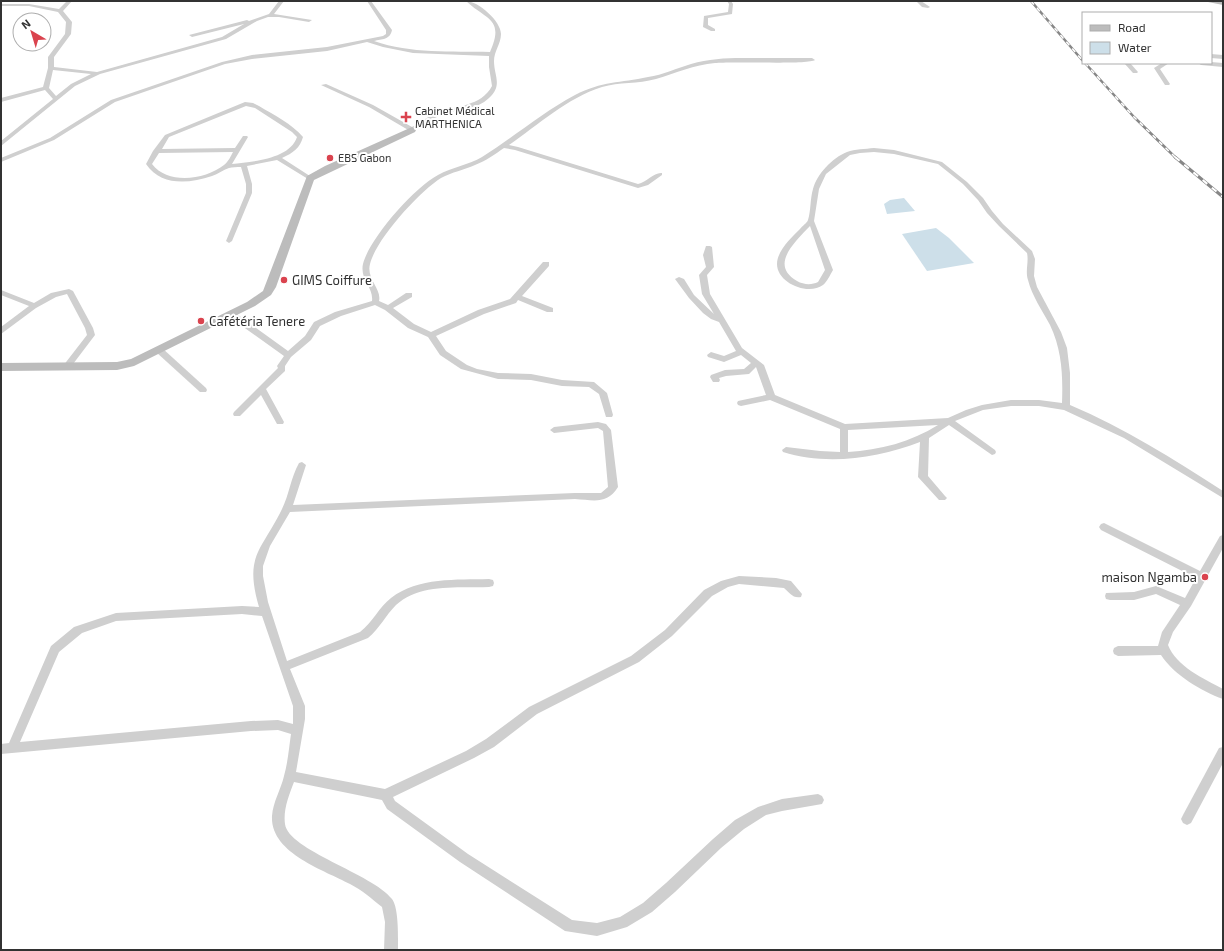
<svg xmlns="http://www.w3.org/2000/svg" width="1224" height="951" viewBox="0 0 1224 951" font-family="'Exo 2',sans-serif">
<style>
.water{fill:#cddfe9}
.lines{fill:none;stroke-linecap:round;stroke-linejoin:round}
.street{fill:#cfcfcf;fill-rule:evenodd}
.secondary{fill:#bcbcbc;fill-rule:evenodd}
.rail-far1-casing{stroke:#878787;stroke-width:2.5}
.rail-casing{stroke:#878787;stroke-width:3}
.rail-far1{stroke:#fff;stroke-width:1.5;stroke-dasharray:4.5;stroke-linecap:butt}
.rail{stroke:#fff;stroke-width:2;stroke-dasharray:6;stroke-linecap:butt}
.poi-dot{fill:#da434e;stroke:#fff;stroke-width:1.5}
.labels{text-anchor:middle;stroke-width:4;stroke-linejoin:round;paint-order:stroke}
.far-poi-label{font-size:11px;fill:#323232;stroke:#fff;text-anchor:start}
.poi-label{font-size:13px;fill:#323232;stroke:#fff;text-anchor:start}
</style>
<rect width="100%" height="100%" fill="#fff"/>
<g class="water">
<path d="M904,198L915,211L887,214L884,204L890,200Z"/>
<path d="M936,228L949,238L974,263L927,271L902,234Z"/>
</g>
<g class="lines">
<g class="street">
<path d="M67,1H72L63,11L72,22L71,34L54,57V67L97,72L222,37L244,24L192,37L189,35L247,20L249,21L269,14L279,1H284L274,14L312,20L309,22L279,17H268L257,21L226,39L100,74L75,86L1,146V141L53,99L45,90L1,102V98L43,87L48,68V57L65,34L66,22L58,12L29,6H1V4H29L59,9ZM53,70L91,74L71,84L56,96L49,88Z"/>
<path d="M367,1H371L392,30C390,40 382,39 374,41C411,54 451,51 490,52C505,18 486,20 466,1C478,1 501,21 501,34C501,44 494,51 494,61C494,76 503,85 489,98C477,110 456,109 441,115C431,119 423,126 414,131H410L369,107L321,85L326,84L373,105L412,127C420,123 428,116 437,113C456,105 481,107 492,86L489,67V56L413,53L383,47L367,42L327,51L252,59L225,64L115,102L54,140L1,162V158L50,138L111,100L222,62L252,55L327,47L383,36L386,34V30Z"/>
<path d="M727,1H731L733,4L732,14L708,18V25L715,29V31H711L703,27L704,16L728,12L729,4Z"/>
<path d="M916,1H921L930,7L928,8L922,7Z"/>
<path d="M1211,54L1223,55V59L1211,58Z"/>
<path d="M742,58H812L815,60C807,65 732,61 715,63C694,65 676,73 656,79C638,84 619,82 602,87C567,98 538,125 509,145L518,147L638,184C647,182 654,172 662,173V175L648,185L638,188L515,150L504,148C495,154 486,161 475,165C464,170 452,172 441,178C420,191 376,239 370,264C366,279 382,289 379,301L388,305L406,293H412V297L393,308L414,324L431,332L478,310L510,299L543,262H549V266L522,296L553,308V312H547L518,300L516,303L484,314L436,336L446,351L467,365L477,369L498,373L531,374L562,380L594,382L607,393L613,415L612,417H606L599,394L589,387L562,386L531,380L498,379L461,369L440,355L428,337L408,328L385,310L375,305L341,316L320,326L311,340L291,357L285,366V371L266,389L284,422L283,424H277L261,395L240,416H234L233,414L234,412L278,368L277,366L284,356L228,316V312H234L288,351L305,336L314,322L335,312L372,301C374,286 356,278 365,258C375,233 414,188 438,175C452,167 469,165 482,157C514,137 543,112 575,95C602,81 620,83 648,77C663,75 677,68 691,64C708,59 725,58 742,58Z"/>
<path d="M1211,62L1223,63V67L1201,65L1198,63Z"/>
<path d="M1124,63H1130L1138,72L1137,73H1133Z"/>
<path d="M1162,63H1169L1160,69L1170,84L1169,85H1165L1154,68Z"/>
<path d="M245,102L253,103L259,106C274,115 292,124 303,137C300,148 293,153 282,158L313,178L308,179L277,160L247,166L252,184V193L232,241L229,243L226,241L246,193V184L241,167C237,167 232,167 229,168C223,170 218,174 212,176C188,184 161,186 146,164L153,151L165,135ZM246,106L255,108L292,132L297,137C290,159 252,162 232,164L248,137L247,136H243L235,148L162,149L169,137ZM233,152C231,156 228,162 224,165C205,180 168,185 152,164L159,153Z"/>
<path d="M874,148L894,150L942,162L967,182L983,198L992,211L1003,224L1032,251L1035,259L1034,276L1037,287L1061,332L1067,348L1070,373V405C1125,428 1173,459 1223,491V498L1124,438L1064,410L1039,406H1011L983,410L955,421L995,450L996,452L995,454L992,455L949,425L929,438L928,476L945,496L947,498L945,500H939L918,477L920,442C878,458 827,466 783,452L782,450L786,447L820,451L840,452V429L770,400L741,406L738,405L737,403L738,401L766,395L756,367L749,374L726,376L719,378L720,380L719,382H713L710,377L711,375L725,370L744,369L751,363L741,355L724,362L708,357L707,355L711,352L724,356L736,351L719,322L711,319L703,313L689,298L675,279L679,277L684,279L694,295L714,314L702,294L699,275L706,267L703,255L706,246H710L712,247L714,267L707,275L710,294L742,348L764,365L775,395L845,424L948,418L966,410L982,405L1011,400H1039L1062,403C1063,376 1062,350 1050,325C1042,310 1032,296 1028,280C1025,271 1029,262 1027,253L999,226L987,213L978,200L963,184L938,164L894,154L874,152L860,153L850,155L826,174L819,189L814,221L833,270C830,275 827,282 823,285C808,296 777,283 777,264C777,251 791,238 800,229C802,226 807,223 808,220C811,210 810,199 813,189C817,174 832,158 847,152C855,149 865,149 874,148ZM810,226L825,270L818,282C812,285 804,285 797,281C769,265 795,242 810,226ZM938,425C911,442 880,450 848,452V430Z"/>
<path d="M69,289L73,291L93,328L95,335L70,368H64L63,366L87,335L85,328L67,294L56,297L36,308L1,334V327L29,306L1,295V290L34,303L51,293Z"/>
<path d="M159,347L162,348L206,388L207,390L206,392H200L156,352L155,350Z"/>
<path d="M598,422L606,424L611,430L618,487C607,505 593,500 575,499L290,512L270,546L263,566V576L268,602L287,661L360,632C373,622 379,607 391,598C418,577 457,580 489,579L493,580L494,583L493,586L489,587C460,588 419,583 396,605C386,615 379,629 368,638L290,669L305,706V719L296,772L385,789L466,751L486,739L529,707L631,656L665,630L704,590L721,581L739,576L776,578L791,581L802,594L801,597C793,599 789,592 784,588L739,584L728,587L712,596L672,636L639,662L537,714L494,747L474,758L393,797L395,801L468,854L572,920L597,923L620,917L643,903L666,883L713,839L735,820L758,807L782,799L818,794L822,796L824,800L822,804L782,811L766,815L744,829L721,848L675,892L652,912L627,927L597,936L565,931L460,862L387,809L382,800L294,782C289,795 283,810 285,824C288,850 373,874 392,899C399,908 398,938 398,950H384L385,922L382,907C372,899 362,890 350,884C324,870 270,853 272,816C273,802 281,789 284,776C288,762 289,747 291,734L278,730L251,731L1,754V744L9,743L51,646L74,627L116,613L242,606L259,607C244,555 261,552 282,509C289,495 291,477 299,463L302,462L306,465L293,505L575,493H601L608,487L603,431L598,428L554,433L550,430L554,427ZM242,614L262,616L293,706V724L278,720L251,721L20,742L59,652L82,633L116,621Z"/>
<path d="M1104,523L1200,571L1220,536L1223,535V548L1191,606L1173,632L1168,645C1176,666 1204,679 1223,689V699C1201,691 1174,675 1161,655L1118,656L1114,654L1113,651L1114,648L1118,646H1158L1162,632L1180,605L1156,594L1134,600H1110L1106,599L1105,596L1106,593L1134,592L1156,586L1185,598L1196,578L1101,530L1099,527L1101,524Z"/>
<path d="M1223,747V763L1191,823L1187,825L1183,823L1181,819L1183,815L1219,748Z"/>
</g>
<g class="secondary">
<path d="M1203,1H1223V5Z"/>
<path d="M412,127L416,130L415,132L314,180L276,287L271,295L255,306L134,366L117,370L1,371V363L117,362L131,359L247,302L263,291L307,176L325,166Z"/>
</g>
<g class="rail-far1-casing">
<g id="rail-far1">
<path d="M1031,1L1083,61"/>
<path d="M1085,63L1134,117L1176,158"/>
</g>
</g>
<g class="rail-casing">
<path id="rail" d="M1175,157L1223,197"/>
</g>
<use href="#rail-far1" class="rail-far1"/>
<use href="#rail" class="rail"/>
</g>
<g class="poi-dot">
<path d="M404 111h4v4h4v4h-4v4h-4v-4h-4v-4h4z"/>
<circle cx="330" cy="158" r="4"/>
<circle cx="284" cy="280" r="4"/>
<circle cx="201" cy="321" r="4"/>
<circle cx="1205" cy="577" r="4"/>
</g>
<g class="labels">
<g class="far-poi-label">
<text x="415" y="115">Cabinet Médical<tspan x="415" dy="13">MARTHENICA</tspan></text>
<text x="338" y="162">EBS Gabon</text>
</g>
<g class="poi-label">
<text x="292" y="285">GIMS Coiffure</text>
<text x="209" y="326">Cafétéria Tenere</text>
<text x="1197" y="582" text-anchor="end">maison Ngamba</text>
</g>
</g>
<rect width="1224" height="951" fill="none" stroke="#323232" stroke-width="4"/>
<rect x="1082" y="12" width="130" height="52" fill="#ffffff" stroke="#adadad"/>
<rect x="1090" y="25" width="20" height="6" fill="#bcbcbc" stroke="#adadad"/>
<text x="1118" y="32" font-size="12" fill="#323232">Road</text>
<rect x="1090" y="42" width="20" height="12" fill="#cddfe9" stroke="#adadad"/>
<text x="1118" y="52" font-size="12" fill="#323232">Water</text>
<g transform="translate(32 32) rotate(322)"><circle r="19" fill="#ffffff" stroke="#adadad"/>
<path d="M0-3L7 15L0 10L-7 15Z" fill="#da434e"/>
<text y="-6" font-size="11" font-weight="bold" text-anchor="middle" fill="#323232">N</text>
</g>
</svg>
